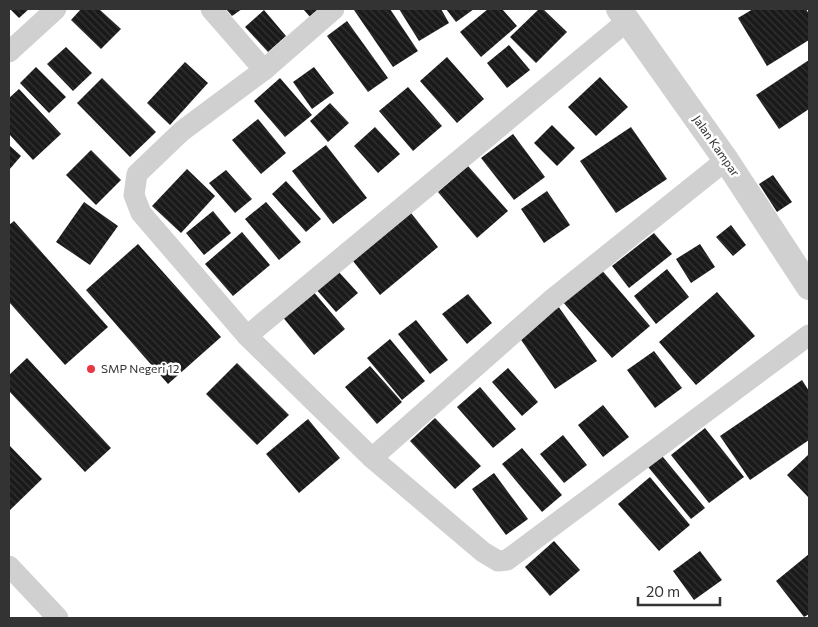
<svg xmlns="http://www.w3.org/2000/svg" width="818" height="627" viewBox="0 0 818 627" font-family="Commissioner,sans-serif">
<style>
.building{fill:url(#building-back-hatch)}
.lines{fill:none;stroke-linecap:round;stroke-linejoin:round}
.minor{stroke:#d0d0d0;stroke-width:21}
.tertiary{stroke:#d0d0d0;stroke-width:26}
.poi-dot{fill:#e83742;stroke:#fff;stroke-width:2}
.labels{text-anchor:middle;stroke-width:5;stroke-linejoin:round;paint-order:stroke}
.street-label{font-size:12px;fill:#333;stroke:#fff}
.poi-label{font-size:12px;fill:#333;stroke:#fff;text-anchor:start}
</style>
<defs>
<pattern id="building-back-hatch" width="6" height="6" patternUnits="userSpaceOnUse" patternTransform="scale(1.25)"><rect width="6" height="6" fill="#1a1a1a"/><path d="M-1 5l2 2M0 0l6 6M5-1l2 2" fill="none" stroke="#333"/></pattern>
</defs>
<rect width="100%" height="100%" fill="#fff"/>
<g class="building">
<path d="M10,9H29L19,18Z"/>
<path d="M81,9H99L121,29L101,49L71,20Z"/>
<path d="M226,9H242L232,16Z"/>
<path d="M303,9H324L312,19Z"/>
<path d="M390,9L418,51L393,67L354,10Z"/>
<path d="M399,9H441L449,23L419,41Z"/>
<path d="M446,9H474L456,22Z"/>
<path d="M488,9H502L517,26L481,57L460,32Z"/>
<path d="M539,9H543L567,32L536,63L510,37Z"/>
<path d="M753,9H806L809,14V40L767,66L738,18Z"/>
<path d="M264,10L286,36L268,52L245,27Z"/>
<path d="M347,21L388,78L368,92L327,36Z"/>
<path d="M509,45L530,70L507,88L487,63Z"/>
<path d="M66,47L92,73L73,91L47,64Z"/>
<path d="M447,57L484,99L457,123L420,81Z"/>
<path d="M809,60V109L779,129L756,95Z"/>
<path d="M185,62L208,83L170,125L147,103Z"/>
<path d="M36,67L66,97L49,113L20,83Z"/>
<path d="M314,67L334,93L312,109L293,82Z"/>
<path d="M600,77L628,107L596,136L568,107Z"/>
<path d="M102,78L156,132L130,157L77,103Z"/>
<path d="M280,78L312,115L285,137L254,101Z"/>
<path d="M408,87L442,126L413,151L379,111Z"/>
<path d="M19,89L61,134L33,160L9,134V98Z"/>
<path d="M330,103L349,123L328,142L310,121Z"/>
<path d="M258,119L286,153L261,174L232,140Z"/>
<path d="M552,125L575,148L557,166L534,143Z"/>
<path d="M375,127L400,154L378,173L354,146Z"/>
<path d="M631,127L667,179L616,213L580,161Z"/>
<path d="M513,134L545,177L514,200L481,158Z"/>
<path d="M9,145L21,156L9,170Z"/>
<path d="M326,145L367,198L333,224L292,171Z"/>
<path d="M91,150L121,180L96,205L66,175Z"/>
<path d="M468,166L508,211L477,238L438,192Z"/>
<path d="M187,169L215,196L181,233L152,206Z"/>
<path d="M226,170L252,199L235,213L209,183Z"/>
<path d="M773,175L792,202L777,212L759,184Z"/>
<path d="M286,181L321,219L306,232L272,194Z"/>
<path d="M547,191L570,225L544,243L521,209Z"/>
<path d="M84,202L118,226L90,265L56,242Z"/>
<path d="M266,202L301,242L279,260L245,219Z"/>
<path d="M213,211L231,233L204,255L186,233Z"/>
<path d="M411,213L438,247L380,295L353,261Z"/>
<path d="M14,221L108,327L65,365L9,302V225Z"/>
<path d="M731,225L746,245L733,256L716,237Z"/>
<path d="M242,232L270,265L233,296L205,264Z"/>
<path d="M654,233L672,254L629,288L612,266Z"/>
<path d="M138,244L221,337L168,384L86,290Z"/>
<path d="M700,244L715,267L691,283L676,259Z"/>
<path d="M600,268L650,326L612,358L562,301Z"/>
<path d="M667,269L689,297L656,324L634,296Z"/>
<path d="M337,270L358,293L336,312L315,288Z"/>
<path d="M312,290L345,329L314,355L281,315Z"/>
<path d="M717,292L755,336L696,385L659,342Z"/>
<path d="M468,294L492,323L467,344L442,314Z"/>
<path d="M558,306L597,361L555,389L517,334Z"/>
<path d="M416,320L448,360L430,374L398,334Z"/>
<path d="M390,339L425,381L402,400L367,358Z"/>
<path d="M654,351L682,388L655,408L627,370Z"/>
<path d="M27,358L111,448L85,472L9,391V375Z"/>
<path d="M237,363L289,415L257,445L206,394Z"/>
<path d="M370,366L402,402L377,424L345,387Z"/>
<path d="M508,368L538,402L522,416L492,382Z"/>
<path d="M802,380L809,391V440L750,480L720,436Z"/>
<path d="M480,387L516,429L493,448L457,407Z"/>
<path d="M603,405L629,437L603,457L578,425Z"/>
<path d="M435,418L481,466L455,489L410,441Z"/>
<path d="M308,419L340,458L299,493L266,454Z"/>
<path d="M705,428L744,477L709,503L671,455Z"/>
<path d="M563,435L587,465L564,483L540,454Z"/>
<path d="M9,445L42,479L9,511Z"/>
<path d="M522,448L562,495L542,512L502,464Z"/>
<path d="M658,451L705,508L691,519L644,462Z"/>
<path d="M809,454V498L787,475Z"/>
<path d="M494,473L528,519L506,535L472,489Z"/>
<path d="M650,477L690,525L659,551L618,504Z"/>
<path d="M554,541L580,570L550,596L525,567Z"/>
<path d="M700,551L722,580L694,600L673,571Z"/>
<path d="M809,554V614L804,617L776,581Z"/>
</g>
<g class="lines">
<g class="minor">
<path d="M211,9L264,70"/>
<path d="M334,9L264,70L182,131L137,174L134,195L141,213L247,336L372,458L483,552L498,561L507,560L809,335"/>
<path d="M9,52L56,9"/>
<path d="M247,336L627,21"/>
<path d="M372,458L550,301L726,160"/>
<path d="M9,566L58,618"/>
</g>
<path class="tertiary" d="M619,9L726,160L809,287"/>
</g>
<circle class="poi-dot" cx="91" cy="369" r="5"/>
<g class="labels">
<g class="street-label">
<text transform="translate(716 146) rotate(55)" y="4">Jalan Kampar</text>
</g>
<g class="poi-label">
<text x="101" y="373">SMP Negeri 12</text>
</g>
</g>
<rect width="818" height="627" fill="none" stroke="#333333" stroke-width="20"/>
<path d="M638 597v8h82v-8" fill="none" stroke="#333333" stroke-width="2.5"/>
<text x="646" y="597" font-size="15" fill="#333333" stroke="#ffffff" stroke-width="4" paint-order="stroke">20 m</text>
</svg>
